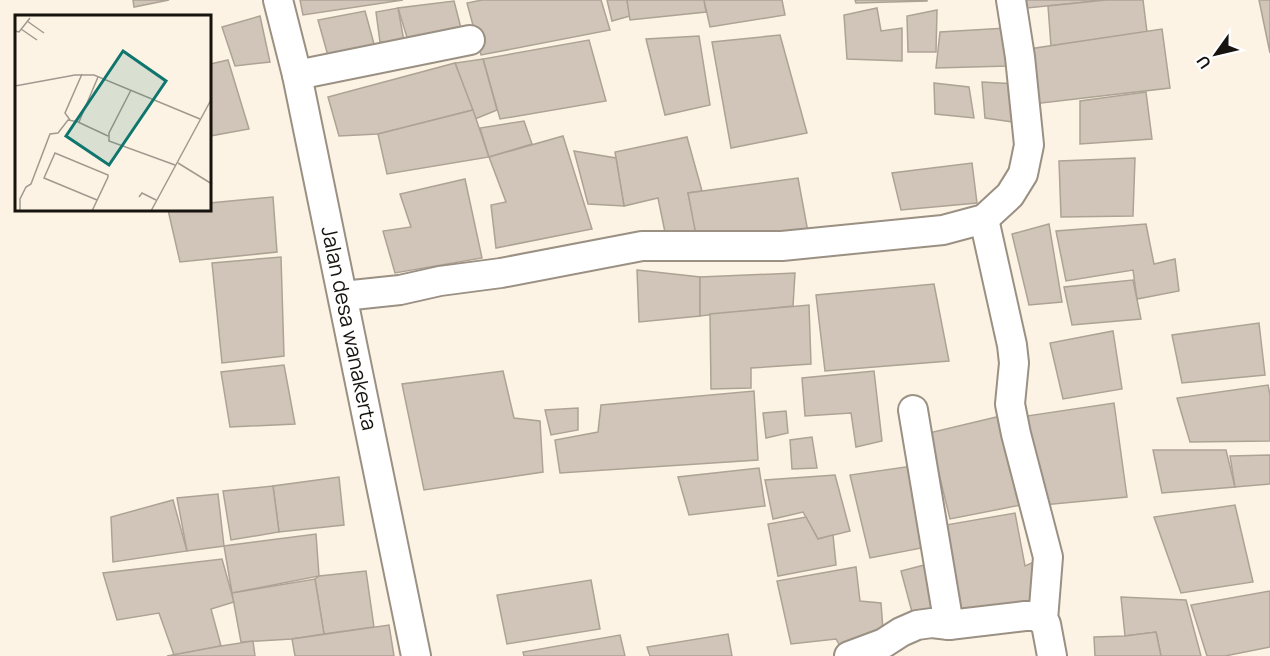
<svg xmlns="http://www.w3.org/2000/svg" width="1270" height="656" viewBox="0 0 1270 656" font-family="Manrope,sans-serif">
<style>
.building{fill:#d0c5b8;stroke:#ada395;stroke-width:1.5}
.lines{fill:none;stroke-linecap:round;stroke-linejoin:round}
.street-casing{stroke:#9a9083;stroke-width:32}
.street{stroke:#fff;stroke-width:28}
.labels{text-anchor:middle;stroke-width:4.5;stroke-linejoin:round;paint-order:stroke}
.street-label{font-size:21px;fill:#17130f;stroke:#fff}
.inset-road{fill:none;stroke:#a1998f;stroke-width:1.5}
.view{fill:#0f766e;fill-opacity:0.15;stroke:#0f766e;stroke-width:3}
.inset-edge{fill:none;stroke:#17130f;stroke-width:3}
</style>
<rect width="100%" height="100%" fill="#fdf3e4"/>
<g class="building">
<path d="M133,0H169L134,7Z"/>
<path d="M300,0H403L303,15Z"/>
<path d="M482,0H601L610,30L481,55L467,3Z"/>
<path d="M607,0H627L630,16L612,21Z"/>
<path d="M627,0H704L706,12L630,20Z"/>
<path d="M704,0H782L785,15L710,27Z"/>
<path d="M855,0H927V1L856,3Z"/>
<path d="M1026,0H1106L1027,8Z"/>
<path d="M1106,0H1143L1147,32L1051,46L1048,6Z"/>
<path d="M1259,0H1270V53Z"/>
<path d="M454,1L463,36L409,44L398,8Z"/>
<path d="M398,8L404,41L380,42L376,12Z"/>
<path d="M877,8L881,31L902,28V61L847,59L844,15Z"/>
<path d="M937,10L936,52H908L907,16Z"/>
<path d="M365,11L377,55L330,63L318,20Z"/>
<path d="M260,16L270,62L235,66L222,27Z"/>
<path d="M1006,28L1008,66L936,68L940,32Z"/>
<path d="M1162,29L1170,88L1033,104L1029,49Z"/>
<path d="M780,35L807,133L731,148L712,42Z"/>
<path d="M699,36L710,105L665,115L646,39Z"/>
<path d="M589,40L606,101L500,119L483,59Z"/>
<path d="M483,59L497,110L475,119L455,63Z"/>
<path d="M228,60L249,129L210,136V64Z"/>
<path d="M455,63L473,110L378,134L339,136L328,97Z"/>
<path d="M982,82L1017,84L1020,123L985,118Z"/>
<path d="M934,83L969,87L974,118L935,114Z"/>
<path d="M1146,92L1152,139L1080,144V101Z"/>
<path d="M473,110L489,157L387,174L378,134Z"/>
<path d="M524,121L532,144L489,157L480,128Z"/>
<path d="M563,136L592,229L496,248L491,205L506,202L489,157Z"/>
<path d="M687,137L702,191L688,193L696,231L666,237L658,198L624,206L615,152Z"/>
<path d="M574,151L616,158L624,206L588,204Z"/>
<path d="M1135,158L1133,216L1061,217L1059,161Z"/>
<path d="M972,163L977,203L901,210L892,173Z"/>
<path d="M798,178L810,243L697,240L688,193Z"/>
<path d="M465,179L482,258L395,273L383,231L411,227L400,194Z"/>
<path d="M273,197L277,252L180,262L168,210H210V203Z"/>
<path d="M1049,224L1062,302L1029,305L1012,234Z"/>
<path d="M1146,224L1154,264L1175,259L1179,291L1137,299L1133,270L1066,281L1056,231Z"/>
<path d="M281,257L284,356L222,363L212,263Z"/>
<path d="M637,270L700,277V316L639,322Z"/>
<path d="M795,273L793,306L700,316V277Z"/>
<path d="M1133,280L1141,319L1072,325L1064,287Z"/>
<path d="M934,284L949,361L825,371L816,295Z"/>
<path d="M809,305L811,364L751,368V388L711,389L710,314Z"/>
<path d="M1259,323L1265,375L1182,383L1172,335Z"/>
<path d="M1113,331L1122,389L1063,399L1050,343Z"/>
<path d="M284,365L295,424L230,427L221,372Z"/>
<path d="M503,371L514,418L540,421L543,472L424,490L402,384Z"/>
<path d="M874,371L882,441L856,447L851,413L805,416L802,378Z"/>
<path d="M1268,385L1270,395V441L1190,442L1177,398Z"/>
<path d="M754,391L758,460L560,473L555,440L598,432L601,405Z"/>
<path d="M1114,403L1127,497L1043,505L1020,417Z"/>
<path d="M578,408V430L551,435L545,410Z"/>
<path d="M786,411L788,433L766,438L763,413Z"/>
<path d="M1005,415L1026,504L950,519L929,433Z"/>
<path d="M812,437L817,468L792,469L790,440Z"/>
<path d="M1153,450H1226L1235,487L1162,493Z"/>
<path d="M1270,455V484L1235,487L1230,456Z"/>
<path d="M919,465L932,546L870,558L850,475Z"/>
<path d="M759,468L765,506L689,515L678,477Z"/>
<path d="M835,475L850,531L818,539L803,512L773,519L765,480Z"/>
<path d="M339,477L344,525L279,532L273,486Z"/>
<path d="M273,486L279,532L231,540L223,491Z"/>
<path d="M218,494L224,546L187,551L177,498Z"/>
<path d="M173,500L187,551L113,562L111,517Z"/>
<path d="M1235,505L1253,582L1181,593L1154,517Z"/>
<path d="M1015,513L1025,566L1036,561L1040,609L957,617L940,526Z"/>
<path d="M806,517L818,539L833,535L836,565L778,576L768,524Z"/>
<path d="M316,534L319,576L232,593L224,546Z"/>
<path d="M222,559L234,602L211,609L221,646L174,655L159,613L117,620L103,573Z"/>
<path d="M932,563L940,608L912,612L901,571Z"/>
<path d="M856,567L860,601L881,603L884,643L844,653L836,639L791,644L777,581Z"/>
<path d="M366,571L374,627L324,634L315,579L319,576Z"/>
<path d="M315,579L324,634L292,639L241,642L232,593Z"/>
<path d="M591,580L600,629L507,644L497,595Z"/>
<path d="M1270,591V647L1225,656H1207L1191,605Z"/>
<path d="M1121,597L1186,600L1201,656H1161L1156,632L1125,636Z"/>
<path d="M389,625L394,656H295L292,639Z"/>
<path d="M1156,632L1161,656H1095L1094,637L1125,636Z"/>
<path d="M728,634L732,656H650L647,647Z"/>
<path d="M620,635L625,656H524L523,652Z"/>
<path d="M253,641L255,656H167L221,646Z"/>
</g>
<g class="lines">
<g class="street-casing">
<g id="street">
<path id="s1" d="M278,0L297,75L416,656"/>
<path d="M297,75L470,40"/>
<path d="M984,219L1012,345L1014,363L1010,404L1016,434L1048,557L1043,620"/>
<path d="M343,296L400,290L440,281L501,273L642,246H782L943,230L984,219L1010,195L1023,174L1029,145L1020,57L1011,0"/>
<path d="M913,410L949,625"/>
<path d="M849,656L884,643L901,632L917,625L932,623L949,625L1025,616H1037L1046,624L1052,656"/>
</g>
</g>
<use href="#street" class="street"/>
</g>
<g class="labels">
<g class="street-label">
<text dy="7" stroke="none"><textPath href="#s1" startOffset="336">Jalan desa wanakerta</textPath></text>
</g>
</g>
<g transform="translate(15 15)">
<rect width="196" height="196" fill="#fdf3e4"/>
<path class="inset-road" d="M12,6L29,18M6,14L22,25M0,16L4,17L15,3M0,71L60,60H79L185,104M116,75L94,118V126L160,150M55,105L50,98L67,59M63,107L93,121M163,148L197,169M124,182L127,178L141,185M5,196V184L11,172L16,169L35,119L43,118L53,105L64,107L83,62M77,196L93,162V160L40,138L29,163L82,185M136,196L197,83"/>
<path class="view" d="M108,36L151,66L94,150L51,121Z"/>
<rect width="196" height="196" class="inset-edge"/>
</g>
<g transform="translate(1216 54) rotate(236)" stroke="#ffffff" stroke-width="4.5" paint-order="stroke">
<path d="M0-4.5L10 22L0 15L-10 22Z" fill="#17130f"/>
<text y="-9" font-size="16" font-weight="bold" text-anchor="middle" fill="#17130f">U</text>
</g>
</svg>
